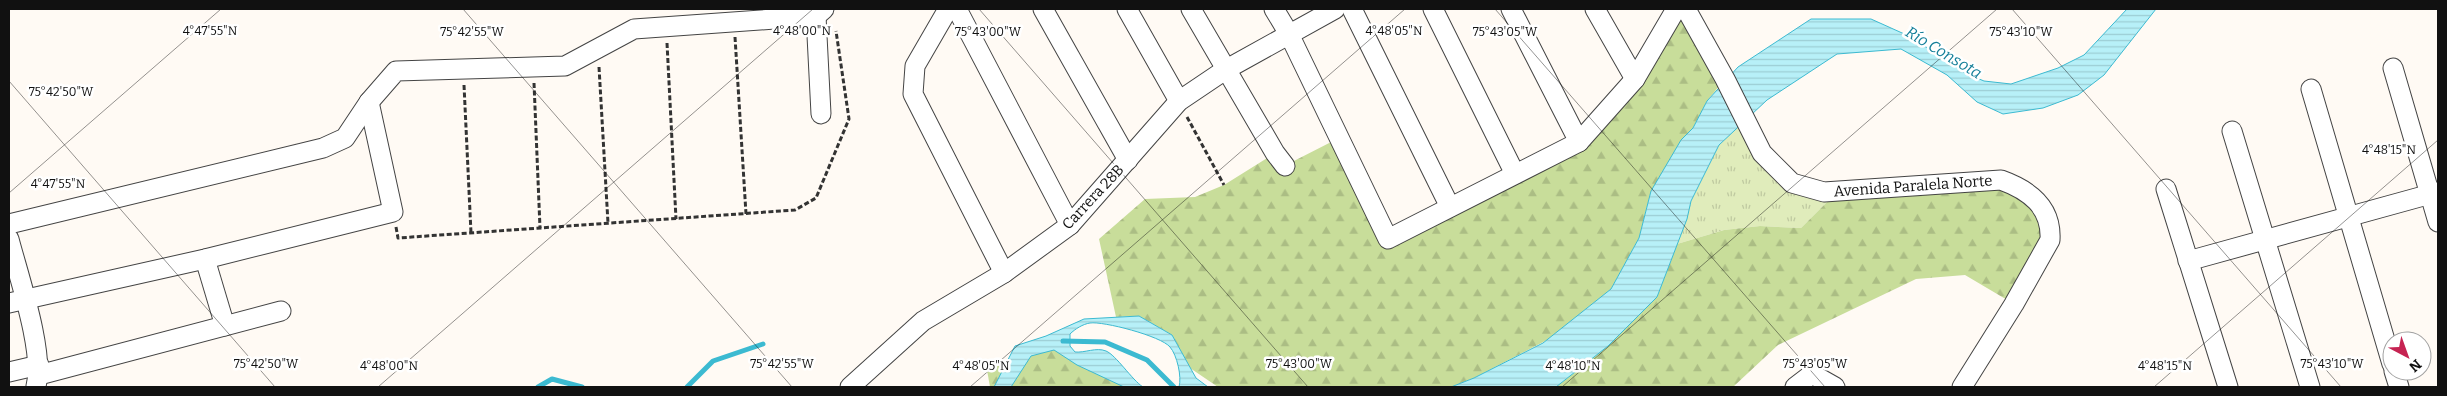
<svg xmlns="http://www.w3.org/2000/svg" width="2447" height="396" viewBox="0 0 2447 396" font-family="Bitter,serif">
<style>
.grass{fill:url(#grass-tufts)}
.forest{fill:url(#forest-firs)}
.water{fill:url(#water-rules);stroke:#3cbad1}
.lines{fill:none;stroke-linecap:round;stroke-linejoin:round}
.stream{stroke:#3cbad1;stroke-width:5}
.minor-casing{stroke:#444;stroke-width:21}
.path{stroke:#333;stroke-width:3;stroke-dasharray:5 2.5;stroke-linecap:butt}
.minor{stroke:#fff;stroke-width:19}
.ticks{fill:none;stroke:#111;stroke-width:1;stroke-opacity:0.45}
.labels{text-anchor:middle;stroke-width:5;stroke-linejoin:round;paint-order:stroke}
.street-label{font-size:15px;fill:#111;stroke:#fff}
.water-label{font-size:16px;font-style:italic;fill:#147f99;stroke:#fff}
.ticks-label{font-size:12px;text-anchor:middle;fill:#111;stroke:#fff;stroke-width:5;stroke-linejoin:round;paint-order:stroke}
</style>
<defs>
<pattern id="grass-tufts" width="24" height="20" patternUnits="userSpaceOnUse" patternTransform="scale(1.25)"><rect width="24" height="20" fill="#e0ecbb"/><path d="M3 7l-1-3M5 7V3M7 7l1-3M15 17l-1-3M17 17v-4M19 17l1-3" fill="none" stroke="#bfc9a0"/></pattern>
<pattern id="forest-firs" width="22" height="20" patternUnits="userSpaceOnUse" patternTransform="scale(1.25)"><rect width="22" height="20" fill="#c8dd9a"/><path d="M5 1l3.5 6h-7zM16 11l3.5 6h-7z" fill="#abbd84"/></pattern>
<pattern id="water-rules" width="6" height="5" patternUnits="userSpaceOnUse" patternTransform="scale(1.25)"><rect width="6" height="5" fill="#b7f0f8"/><path d="M0 2.5h6" fill="none" stroke="#9ccdd4"/></pattern>
</defs>
<rect width="100%" height="100%" fill="#fffaf4"/>
<path class="grass" d="M1745,119L1792,183L1838,191L1801,228L1760,226L1724,230L1677,244L1691,201L1719,145Z"/>
<g class="forest">
<path d="M1676,9L1725,79L1707,101L1693,128L1651,191L1639,238L1611,289L1547,340L1474,378L1451,387H1218L1190,368L1172,335L1139,316L1116,317L1099,239L1145,199L1195,197L1224,185L1275,153L1286,165L1339,138L1388,239L1579,142Z"/>
<path d="M2020,187L2051,229L2014,304L1965,275L1916,279L1778,345L1733,387H1556L1608,346L1657,297L1677,244L1724,230L1760,226L1801,228L1838,191Z"/>
<path d="M1052,346L1139,387H990L987,370Z"/>
</g>
<g class="water">
<path d="M2127,9H2156L2104,75L2078,95L2043,108L2003,114L1977,102L1947,75L1901,49L1837,54L1767,100L1719,145L1691,201L1687,219L1657,297L1608,346L1556,387H1451L1474,378L1543,343L1611,289L1639,238L1651,191L1681,140L1693,128L1707,101L1738,67L1811,19H1871L1911,37L1965,73L1984,81L2011,84L2058,68L2084,55Z"/>
<path d="M1139,316L1172,335L1196,378L1208,387H1179C1182,377 1177,355 1170,347C1161,336 1103,321 1090,323C1083,324 1075,329 1070,334V346L1075,352C1085,353 1096,347 1106,351C1116,355 1132,380 1143,387H1124L1077,365L1054,350L1031,356L1011,387H994L1015,346L1046,336L1084,319Z"/>
</g>
<g class="lines">
<g class="stream">
<path d="M1063,341L1105,342L1147,360L1174,387"/>
<path d="M538,387L552,379L582,387"/>
<path d="M687,387L713,361L763,344"/>
</g>
<g class="minor-casing">
<g id="minor">
<path d="M948,9L915,66L913,94L1004,273"/>
<path d="M957,9L1070,225"/>
<path d="M1043,9L1128,160"/>
<path d="M1127,9L1179,101"/>
<path d="M1191,9L1275,153L1285,166"/>
<path d="M1274,9L1289,34L1388,239L1579,142L1635,79L1676,9"/>
<path d="M1352,9L1450,207"/>
<path d="M1433,9L1515,174"/>
<path d="M1511,9L1579,142"/>
<path d="M1595,9L1635,79"/>
<path d="M1686,9L1725,79L1762,153L1792,183L1824,192L2001,180C2029,190 2052,207 2050,240L2014,304L1962,387"/>
<path d="M816,16L821,114"/>
<path d="M2393,68L2438,222"/>
<path d="M2311,89L2392,364"/>
<path d="M2232,131L2310,387"/>
<path d="M2166,189L2228,387"/>
<path d="M9,224L323,148L345,138L369,102L396,71L565,66L634,29L816,16L824,9"/>
<path d="M9,239C18,274 45,353 36,386"/>
<path d="M205,259L225,326"/>
<path d="M2188,261L2438,192"/>
<path d="M9,303L205,259L393,212L369,102"/>
<path d="M2394,371L2399,387"/>
<path d="M9,372L39,365"/>
<path d="M39,375L281,311"/>
<path d="M850,387L923,321L1004,273L1070,225L1179,101L1225,70L1335,9"/>
<path d="M1795,387L1812,374L1835,387"/>
</g>
</g>
<g class="path">
<path d="M735,37L746,214"/>
<path d="M667,43L676,219"/>
<path d="M599,67L608,223"/>
<path d="M534,83L540,228"/>
<path d="M464,85L471,233"/>
<path d="M1187,117L1224,185"/>
<path d="M396,227L398,238L795,210L816,198L849,119L836,31"/>
</g>
<use href="#minor" class="minor"/>
</g>
<path class="ticks" d="M463,9L792,387M979,9L1308,387M1495,9L1825,387M2012,9L2341,387M9,81L275,387M9,193L221,9M378,387L813,9M970,387L1405,9M1562,387L1997,9M2154,387L2438,140"/>
<g class="labels">
<g class="street-label">
<text transform="translate(1913 186) rotate(-4)" y="5">Avenida Paralela Norte</text>
<text transform="translate(1093 197) rotate(-47)" y="5">Carrera 28B</text>
</g>
<g class="water-label">
<text transform="translate(1944 52) rotate(31)" y="6">Río Consota</text>
</g>
</g>
<g class="ticks-label">
<text x="210" y="35">4°47'55"N</text>
<text x="802" y="35">4°48'00"N</text>
<text x="1394" y="35">4°48'05"N</text>
<text x="472" y="36">75°42'55"W</text>
<text x="988" y="36">75°43'00"W</text>
<text x="1505" y="36">75°43'05"W</text>
<text x="2021" y="36">75°43'10"W</text>
<text x="61" y="96">75°42'50"W</text>
<text x="2389" y="154">4°48'15"N</text>
<text x="58" y="188">4°47'55"N</text>
<text x="266" y="368">75°42'50"W</text>
<text x="782" y="368">75°42'55"W</text>
<text x="1299" y="368">75°43'00"W</text>
<text x="1815" y="368">75°43'05"W</text>
<text x="2332" y="368">75°43'10"W</text>
<text x="389" y="370">4°48'00"N</text>
<text x="981" y="370">4°48'05"N</text>
<text x="1573" y="370">4°48'10"N</text>
<text x="2165" y="370">4°48'15"N</text>
</g>
<rect width="2447" height="396" fill="none" stroke="#111111" stroke-width="20"/>
<g transform="translate(2407 356) rotate(139)"><circle r="24" fill="#ffffff" stroke="#a0a0a0"/>
<path d="M0-4L9 19L0 12L-9 19Z" fill="#c62352"/>
<text y="-8" font-size="14" font-weight="bold" text-anchor="middle" fill="#111111">N</text>
</g>
</svg>
